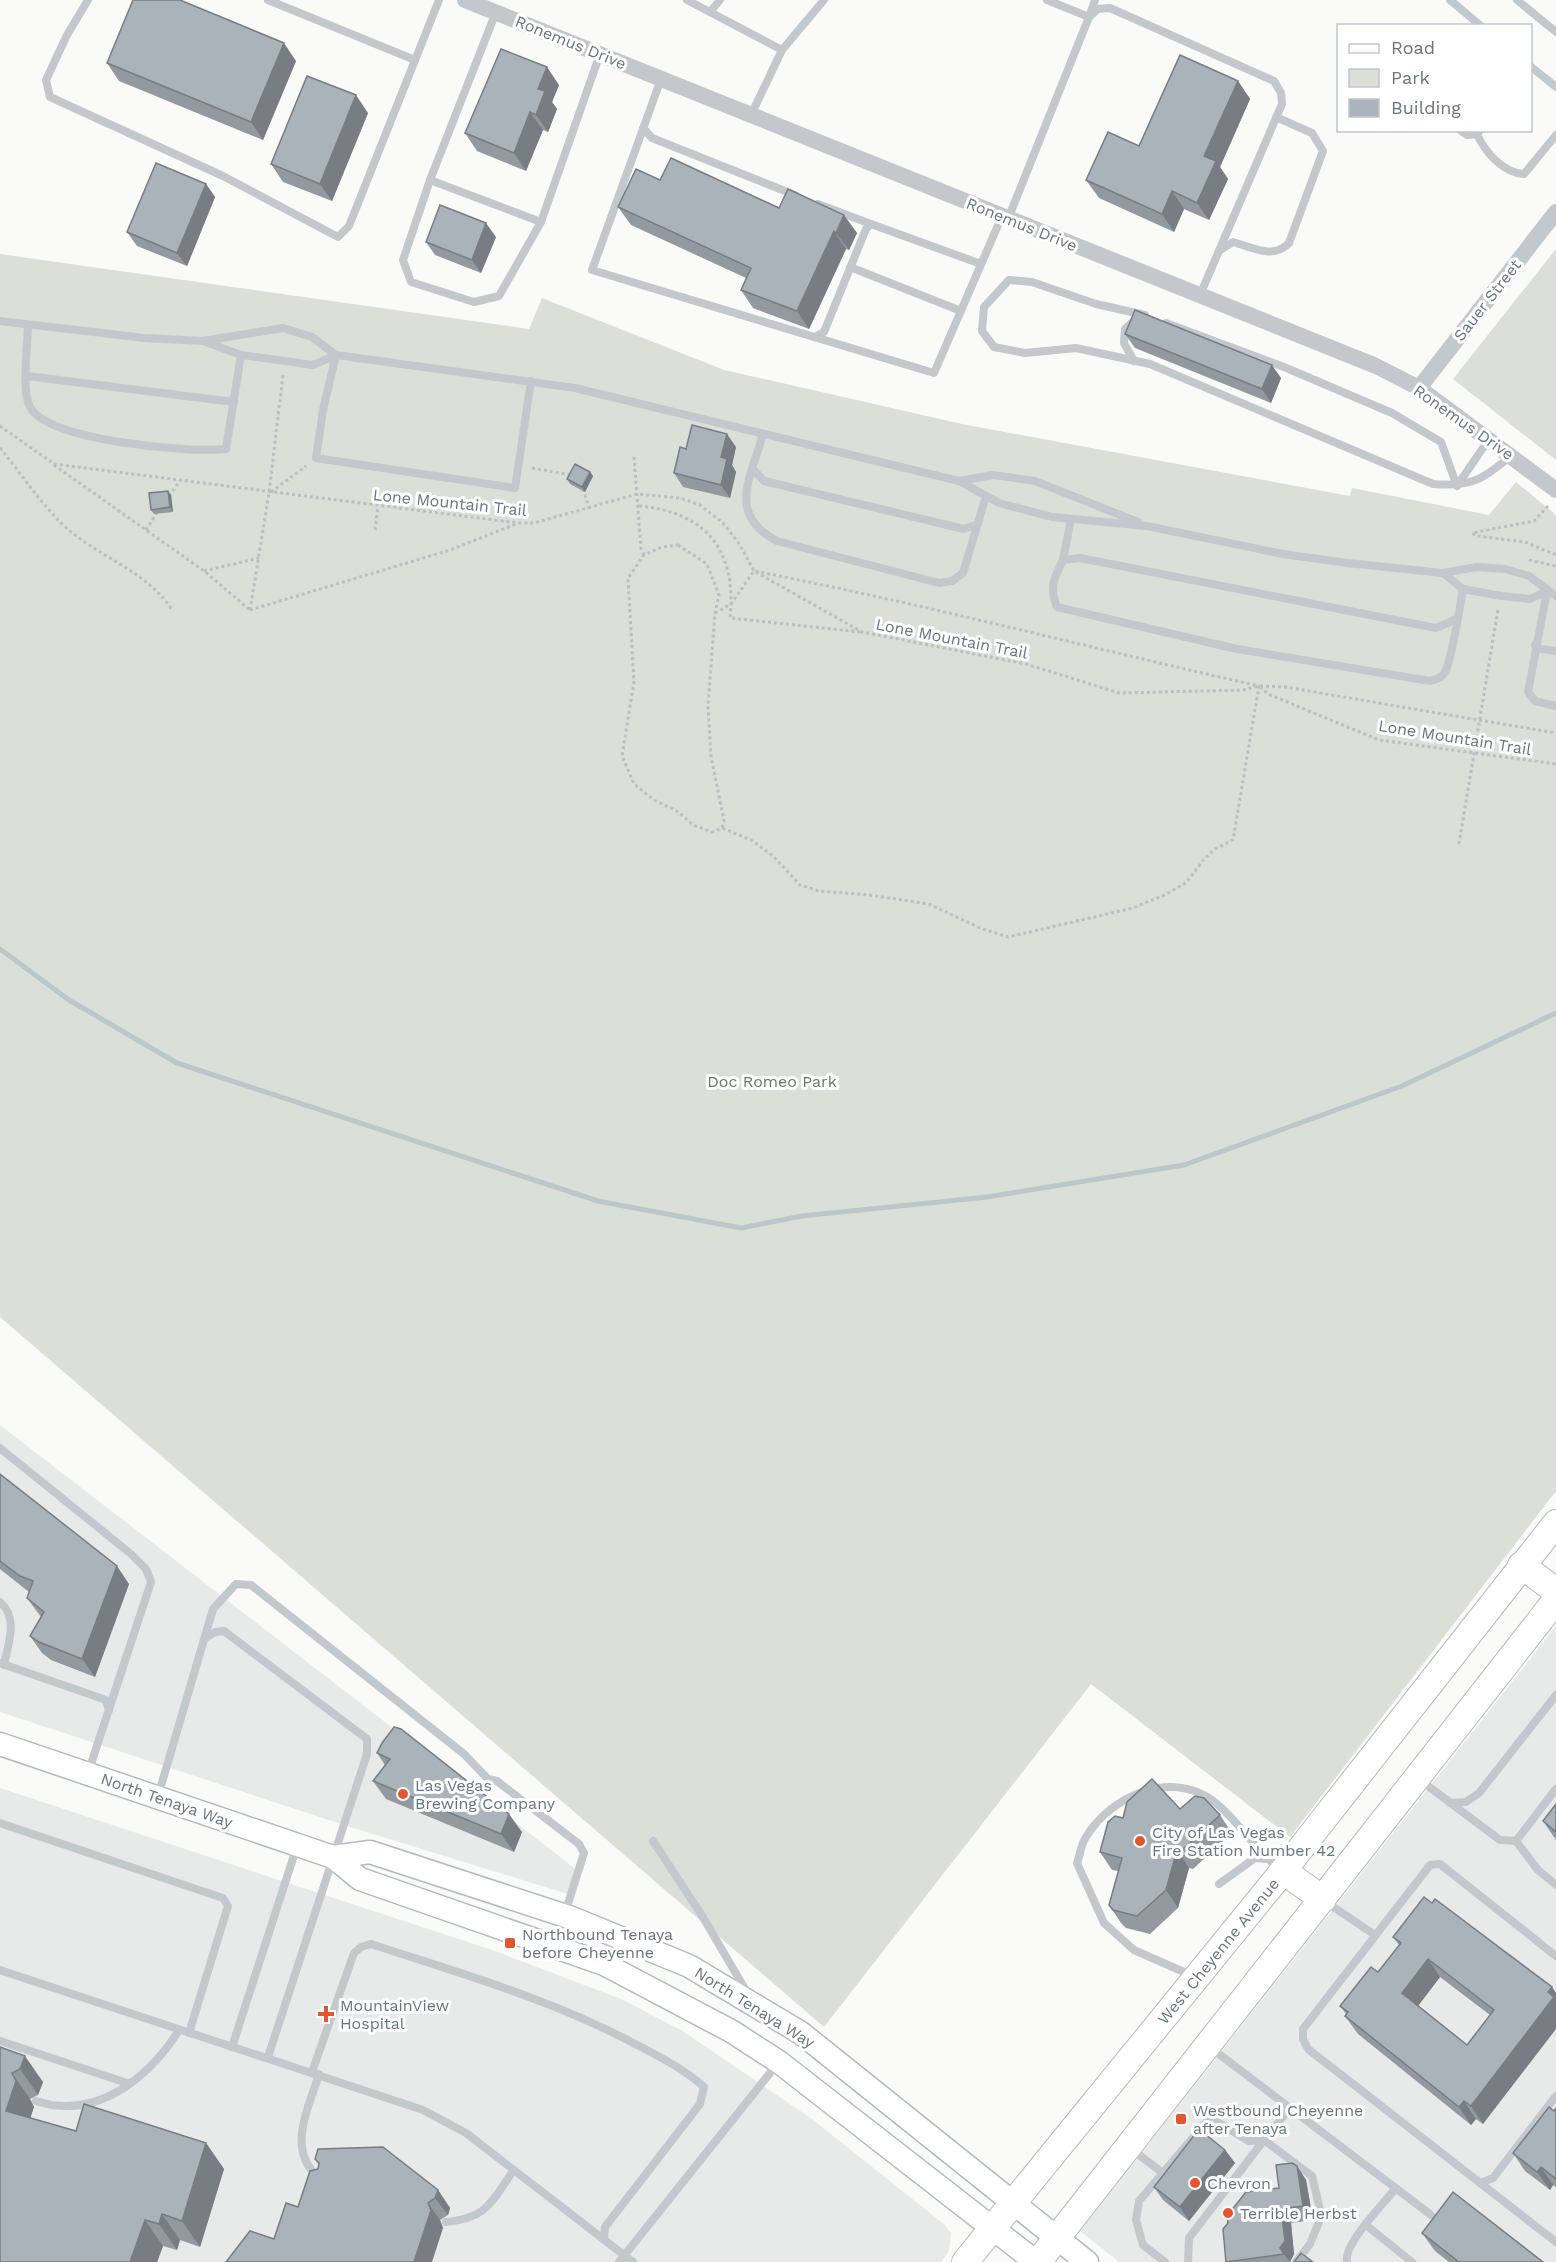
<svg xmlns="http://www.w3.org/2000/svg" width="1556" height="2262" viewBox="0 0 1556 2262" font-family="'Work Sans',sans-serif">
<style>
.built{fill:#e8e9e9}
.green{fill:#dadfd7}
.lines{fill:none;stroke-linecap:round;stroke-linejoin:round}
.stream{stroke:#bbc7cb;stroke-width:5}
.secondary-casing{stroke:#b3babf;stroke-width:25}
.primary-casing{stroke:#b5babe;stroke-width:28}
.path{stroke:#bbbfc2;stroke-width:3;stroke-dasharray:3 3;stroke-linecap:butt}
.service{stroke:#c3c8cc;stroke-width:8}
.minor{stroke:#c3c8cc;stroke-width:16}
.secondary{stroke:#fff;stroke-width:22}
.primary{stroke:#fff;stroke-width:26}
.wall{fill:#929a9f;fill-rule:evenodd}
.shaded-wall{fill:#777d82}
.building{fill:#aab3b9;stroke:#777d82;stroke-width:1.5;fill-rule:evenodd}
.poi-dot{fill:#e4572e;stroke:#fff;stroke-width:2}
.labels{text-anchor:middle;stroke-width:6;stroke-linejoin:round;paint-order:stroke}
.street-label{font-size:16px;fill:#657683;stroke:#fff}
.park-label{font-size:16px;fill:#687a64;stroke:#fff}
.poi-label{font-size:16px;fill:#657683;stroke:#fff;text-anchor:start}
</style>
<rect width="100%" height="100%" fill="#fafaf8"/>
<g class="built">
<path d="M0,1425L577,1870L568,1894L344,1825L0,1712Z"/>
<path d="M1556,1626V2262H1119L1080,2231Z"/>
<path d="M0,1788L495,1951L621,1999L681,2030L812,2119L945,2225L951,2233L949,2251L941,2262H0Z"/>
</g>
<g class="green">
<path d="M1556,249V460L1453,379Z"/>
<path d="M0,254L529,329L542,298L724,370L962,424L1350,496L1352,488L1489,515L1516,482L1556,515V1491L1290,1837L1091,1684L824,2027L0,1317Z"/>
</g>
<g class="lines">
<path class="stream" d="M0,949L69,1000L177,1063L598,1201L741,1228L802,1216L987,1197L1184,1165L1402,1086L1556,1013"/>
<g class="secondary-casing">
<g id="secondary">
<path d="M0,1744L333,1857L360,1879L604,1964L731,2031L779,2062L1036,2262"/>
<path d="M333,1857L370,1852L572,1918L689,1966L801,2033L1087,2262"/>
</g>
</g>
<g class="primary-casing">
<g id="primary">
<path d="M1521,1565L1556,1591"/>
<path d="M1283,1871L1323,1899"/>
<path d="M965,2262L1283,1871L1556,1523"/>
<path d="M1038,2262L1556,1600"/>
</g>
</g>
<g class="path">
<path d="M0,426L54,464L518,523H534L637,494L680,498L700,505L723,523L738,542L754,571L862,632L1026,664L1119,693L1243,690L1259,686L1268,694L1379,740L1556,764"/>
<path d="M0,448C20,472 39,501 61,523C96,557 146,569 173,611"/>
<path d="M634,457L641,549L644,555"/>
<path d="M54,465L204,571L250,610"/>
<path d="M532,468L572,475"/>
<path d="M583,489L589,508"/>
<path d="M271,492L306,466"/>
<path d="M169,496L179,482"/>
<path d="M639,506C706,512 737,550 730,618L860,632"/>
<path d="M1548,506L1534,521L1472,533L1477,536L1525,542L1556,555"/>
<path d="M146,530L158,511"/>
<path d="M375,530L378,506"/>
<path d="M678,545L707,564L719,595L715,613L708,706L711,756L724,821L722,828L712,832L693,825L677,811L654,800L634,784L622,756L634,682L628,578L644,555L662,547Z"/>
<path d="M1529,560L1556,566"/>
<path d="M204,571L259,558"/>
<path d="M250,610L450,550L516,524"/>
<path d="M250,610L269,493L283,375"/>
<path d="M715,613L731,604L754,571C924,604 1090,648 1259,686L1233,840L1215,849L1204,859L1186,883L1162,896L1133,908L1008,937L980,928L929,904L869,895L819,891L800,885L773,856L751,840L722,828"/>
<path d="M1260,686L1285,687L1556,733"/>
<path d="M1459,844L1498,609"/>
</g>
<g class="service">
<path d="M88,0L67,35L46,80L50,97L223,176L338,237L349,226L439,0"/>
<path d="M268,0L415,60"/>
<path d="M687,0L782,50"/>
<path d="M1047,0L1089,17L1095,0"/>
<path d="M1450,0L1481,26"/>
<path d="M1517,0L1556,32"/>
<path d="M496,12L430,180L403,260L411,282L474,302L499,296L541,222L600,54"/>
<path d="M710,12L720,0"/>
<path d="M1530,66L1556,87"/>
<path d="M661,79L592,270L934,373L1002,216"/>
<path d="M751,115L782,50L824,0"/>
<path d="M643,128L652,138L795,195"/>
<path d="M1460,130L1467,135L1477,134"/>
<path d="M1480,130L1477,134C1485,152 1503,173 1524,174L1556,135"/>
<path d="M430,180L541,222"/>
<path d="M818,204L871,224"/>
<path d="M1008,219L1089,17L1098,9L1110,8L1274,81L1281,93L1282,104L1200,295"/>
<path d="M1219,251L1233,242C1252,247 1273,260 1289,243L1323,151L1312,133L1276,117"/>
<path d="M850,267L961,311"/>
<path d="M1145,315L1096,304L1032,282L1009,280L984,307L982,331L994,347L1025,353L1076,348L1150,364L1433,484C1472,487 1481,480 1511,456"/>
<path d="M0,321L144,338L203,341L283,328L312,337L336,355L575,388L959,481L999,503L1052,517L1147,526L1283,554L1347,563L1443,573L1477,567L1505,569L1529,576L1556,596"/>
<path d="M1166,323L1284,367L1392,413L1441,442L1457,486"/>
<path d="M28,325C28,344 21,391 30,407C47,441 190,453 226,449L241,355"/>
<path d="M815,337L824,332L866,229L871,224L981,264"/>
<path d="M203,341L241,355L313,365L336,355"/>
<path d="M336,355L323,410L316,458L515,488L531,381"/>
<path d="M1134,361L1124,343L1125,329L1137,318"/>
<path d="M27,376L234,402"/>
<path d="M763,434C751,478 726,514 777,541L939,583L952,581L963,573L986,496"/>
<path d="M753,469L764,481L964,529L978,524"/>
<path d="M959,481L993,475L1035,481L1138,522"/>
<path d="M1457,486L1489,439"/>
<path d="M1063,560L1071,519"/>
<path d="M1443,573L1463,589L1501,596L1530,599L1547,591"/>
<path d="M1547,591L1528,692L1535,701L1556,706"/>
<path d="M1457,619L1436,628L1080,558L1063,560C1054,578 1049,588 1057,607L1237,649L1430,681C1436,679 1442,678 1445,672C1452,659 1460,606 1463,589"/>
<path d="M1535,645L1540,649L1556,651"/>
<path d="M0,1448L131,1554L146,1569L151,1582L88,1773"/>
<path d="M0,1602C19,1618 8,1644 4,1665"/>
<path d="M204,1639L215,1632L224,1631L367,1739V1754L268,2057"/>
<path d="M0,1663L106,1700L109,1710"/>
<path d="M1420,1780L1500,1840L1516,1841L1556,1789"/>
<path d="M158,1796L213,1609L236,1584L251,1585L464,1754L488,1779L497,1781L579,1844L584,1853L565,1913"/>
<path d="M1450,1803L1466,1802L1479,1793L1556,1695"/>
<path d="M0,1823L223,1898L228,1906L189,2033"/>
<path d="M653,1841L701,1914L748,1994"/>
<path d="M1516,1841L1538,1870L1556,1885"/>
<path d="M1219,1884L1255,1858L1267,1859"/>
<path d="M1326,1902L1375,1935"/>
<path d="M1556,1956L1440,1864L1430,1865L1303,2029V2039L1308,2049L1556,2242"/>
<path d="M0,1970L423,2110L466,2133L633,2262"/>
<path d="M1193,1976L1134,1950L1104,1923L1077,1863C1080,1855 1081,1844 1086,1837C1111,1796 1170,1770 1212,1800C1238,1819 1254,1850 1280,1869"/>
<path d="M0,2041L130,2084"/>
<path d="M232,2047L297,1846"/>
<path d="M1211,2048L1431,2215"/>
<path d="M312,2072L354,1953L361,1947L371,1944C462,1974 554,2000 639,2046C662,2058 684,2069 704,2087L700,2104L605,2227L604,2239"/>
<path d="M319,2074C308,2110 286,2150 319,2178"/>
<path d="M36,2101C96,2121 149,2078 179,2030"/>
<path d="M1290,2108L1264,2140L1312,2176L1320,2210L1319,2222L1310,2244L1296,2262"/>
<path d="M1130,2148L1163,2173"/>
<path d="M1480,2183L1493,2178L1556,2096"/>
<path d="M446,2222C488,2218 490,2203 514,2170"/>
<path d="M1366,2225L1412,2262"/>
<path d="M619,2262L778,2063"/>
<path d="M1165,2262L1143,2245L1136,2220L1139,2201L1206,2122L1214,2120L1249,2141L1264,2140L1189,2238L1188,2262"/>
<path d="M1347,2262C1343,2244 1383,2205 1395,2189"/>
</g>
<g class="minor">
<path d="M465,0L1376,366L1419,388L1556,490"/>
<path d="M1419,388L1556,212"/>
</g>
<use href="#secondary" class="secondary"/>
<use href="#primary" class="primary"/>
</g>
<g class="wall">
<path d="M296,61L263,140L119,81L107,63Z"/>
<path d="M1238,81L1250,99L1220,167L1228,179L1209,220L1184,209L1174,232L1099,198L1086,180Z"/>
<path d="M559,85L552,102L557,109L548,132L543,130L526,171L477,151L465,133Z"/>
<path d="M368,113L332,201L283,182L271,164Z"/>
<path d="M206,184L215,197L187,266L137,246L127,232Z"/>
<path d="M618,207L779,208L857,233L849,250L846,249L809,329L753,308L741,290L746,278L631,225Z"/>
<path d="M496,237L481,273L435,255L426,242Z"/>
<path d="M1125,334L1281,378L1271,403L1135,348Z"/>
<path d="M736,447L732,465L736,472L730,498L683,487L674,473L686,449Z"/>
<path d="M590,472L593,476L585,492L570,484L567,479Z"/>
<path d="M171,495L173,512L154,514L151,510Z"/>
<path d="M0,1474L129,1584L95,1677L51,1660L42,1653L30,1636L41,1617L27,1598L29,1592L0,1569Z"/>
<path d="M382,1743L522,1832L514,1852L386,1799L373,1781L385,1765L377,1753Z"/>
<path d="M1556,1804V1840L1543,1821Z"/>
<path d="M1180,1809L1220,1815L1232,1833L1193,1869L1189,1868L1178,1908L1150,1934L1126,1928L1121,1923L1109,1905L1118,1871L1112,1870L1100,1852L1123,1818Z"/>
<path d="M1432,1903L1552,1987L1483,2124L1476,2119L1471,2125L1358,2034L1345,2016L1347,2015L1340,2006L1378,1972L1399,1945L1393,1937ZM1440,1977L1490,2015L1467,2045L1418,2006Z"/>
<path d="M0,2047L43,2082L38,2095L30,2099L34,2107L30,2118L76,2131L206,2143L224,2169L200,2247L180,2240L177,2250L163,2246L157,2262H0Z"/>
<path d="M1556,2108V2187L1553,2185L1550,2190L1525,2171L1513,2153Z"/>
<path d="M1225,2150L1235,2163L1189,2221L1163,2200L1154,2187Z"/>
<path d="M315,2159L438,2190L450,2208L448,2215L440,2220L443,2228L274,2239L298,2207L318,2169L319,2165Z"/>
<path d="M1297,2166L1306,2180L1313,2220L1291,2223L1294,2254L1290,2262H1227L1223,2229L1279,2188Z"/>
<path d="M1422,2233L1543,2262H1449L1435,2251Z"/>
</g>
<g class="shaded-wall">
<path d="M284,43L296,61L263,140L251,122Z"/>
<path d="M547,67L559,85L552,102L557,109L548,132L536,115L538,89Z"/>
<path d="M1238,81L1250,99L1220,167L1228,179L1209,220L1197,203L1204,156Z"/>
<path d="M356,95L368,113L332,201L320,184Z"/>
<path d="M530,112L543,130L526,171L514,153Z"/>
<path d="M206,184L215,197L187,266L177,253Z"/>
<path d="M1172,191L1184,209L1174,232L1162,214Z"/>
<path d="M844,215L857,233L849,250L836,233Z"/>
<path d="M486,223L496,237L481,273L472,260Z"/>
<path d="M834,231L846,249L809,329L797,311Z"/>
<path d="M1272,365L1281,378L1271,403L1262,389Z"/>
<path d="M727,434L736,447L732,465L736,472L730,498L721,485V457Z"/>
<path d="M590,472L593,476L585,492L582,487Z"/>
<path d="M168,491L171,495L173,512L170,507Z"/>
<path d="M117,1566L129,1584L95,1677L82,1659Z"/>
<path d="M509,1814L522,1832L514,1852L501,1834Z"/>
<path d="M1177,1850L1189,1868L1178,1908L1166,1890Z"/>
<path d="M1428,1959L1440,1977L1414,2011L1402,1993Z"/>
<path d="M1552,1987L1556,1993V2029L1483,2124L1471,2106Z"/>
<path d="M25,2056L43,2082L38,2095L20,2069Z"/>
<path d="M12,2073L30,2099L34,2107L24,2137L6,2111Z"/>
<path d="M1464,2101L1476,2119L1471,2125L1459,2107Z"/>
<path d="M206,2143L224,2169L200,2247L182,2221Z"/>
<path d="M1225,2150L1235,2163L1189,2221L1180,2207Z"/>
<path d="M1297,2166L1306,2180L1313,2220L1303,2206Z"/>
<path d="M1541,2167L1553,2185L1550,2190L1537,2172Z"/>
<path d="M438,2190L450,2208L448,2215L435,2198Z"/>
<path d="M428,2203L440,2220L443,2228L432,2262H414Z"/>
<path d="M1281,2209L1291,2223L1294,2254L1290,2262L1280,2248Z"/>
<path d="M162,2214L180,2240L177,2250L159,2224Z"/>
<path d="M145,2220L163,2246L157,2262H130Z"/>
</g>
<g class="building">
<path d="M133,0H180L284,43L251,122L107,63Z"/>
<path d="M501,49L547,67L538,89L545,91L536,115L530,112L514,153L465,133Z"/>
<path d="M1180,55L1238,81L1204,156L1216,161L1197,203L1172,191L1162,214L1086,180L1108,132L1139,146Z"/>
<path d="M307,76L356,95L320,184L271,164Z"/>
<path d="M671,158L779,208L788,189L844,215L836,233L834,231L797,311L741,290L751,268L618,207L636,169L660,180Z"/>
<path d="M156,163L206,184L177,253L127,232Z"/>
<path d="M440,205L486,223L472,260L426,242Z"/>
<path d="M1135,310L1272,365L1262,389L1125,334Z"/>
<path d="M692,425L727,434L721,457L727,459L721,485L674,473L680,447L686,449Z"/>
<path d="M575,464L590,472L582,487L567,479Z"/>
<path d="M168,491L170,507L151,510L149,493Z"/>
<path d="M0,1474L117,1566L82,1659L39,1642L30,1636L44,1612L27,1598L33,1581L20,1576L0,1561Z"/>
<path d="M394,1727L401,1729L509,1814L501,1834L373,1781L390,1759L377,1753L382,1743Z"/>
<path d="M1152,1779L1180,1809L1195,1796L1204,1798L1220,1815L1181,1851L1177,1850L1166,1890L1137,1916L1113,1910L1109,1905L1122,1858L1100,1852L1108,1822L1115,1816L1123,1818L1127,1802Z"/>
<path d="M1556,1804V1832L1543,1821Z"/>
<path d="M1424,1897L1432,1903L1435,1899L1552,1987L1548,1992L1554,1997L1471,2106L1464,2101L1459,2107L1345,2016L1348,2012L1340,2006L1371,1967L1378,1972L1401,1943L1393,1937ZM1428,1959L1494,2010L1467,2045L1402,1993Z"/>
<path d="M0,2047L25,2056L20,2069L12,2073L16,2081L6,2111L76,2131L84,2104L206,2143L182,2221L162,2214L159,2224L145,2220L130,2262H0Z"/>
<path d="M1549,2107L1554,2111L1556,2108V2179L1541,2167L1537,2172L1513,2153Z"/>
<path d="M1199,2129L1225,2150L1180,2207L1154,2187Z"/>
<path d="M383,2147L438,2190L435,2198L428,2203L431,2210L414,2262H226L250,2231L274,2239L286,2203L298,2207L310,2171L318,2169L319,2163L315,2159L318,2149Z"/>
<path d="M1292,2163L1297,2166L1303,2206L1281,2209L1285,2241L1280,2248L1284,2254L1226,2262L1223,2229L1228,2223L1227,2216L1246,2192L1279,2188L1276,2165Z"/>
<path d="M1453,2192L1543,2262H1459L1422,2233Z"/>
<path d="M1301,2253L1313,2262H1294Z"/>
</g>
<g class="poi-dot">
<circle cx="403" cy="1794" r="6"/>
<circle cx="1140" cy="1841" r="6"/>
<rect x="504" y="1937" width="12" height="12" rx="3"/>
<path d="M323 2005h6v6h6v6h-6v6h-6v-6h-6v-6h6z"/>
<rect x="1175" y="2113" width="12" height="12" rx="3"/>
<circle cx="1195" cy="2183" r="6"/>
<circle cx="1228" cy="2213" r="6"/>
</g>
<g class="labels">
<g class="street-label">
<text transform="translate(571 42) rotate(22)" y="6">Ronemus Drive</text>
<text transform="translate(1022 224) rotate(22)" y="6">Ronemus Drive</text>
<text transform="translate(1487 300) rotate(-52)" y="6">Sauer Street</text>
<text transform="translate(1464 422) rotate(35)" y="6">Ronemus Drive</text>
<text transform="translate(450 502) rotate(6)" y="6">Lone Mountain Trail</text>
<text transform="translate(952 638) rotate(11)" y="6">Lone Mountain Trail</text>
<text transform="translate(1455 737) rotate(9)" y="6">Lone Mountain Trail</text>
<text transform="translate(167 1800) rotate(19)" y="6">North Tenaya Way</text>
<text transform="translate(1218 1951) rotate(-51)" y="6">West Cheyenne Avenue</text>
<text transform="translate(755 2007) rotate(32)" y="6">North Tenaya Way</text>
</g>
<g class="park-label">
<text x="772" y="1087">Doc Romeo Park</text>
</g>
<g class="poi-label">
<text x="415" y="1791">Las Vegas<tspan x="415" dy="18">Brewing Company</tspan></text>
<text x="1152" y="1838">City of Las Vegas<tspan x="1152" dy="18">Fire Station Number 42</tspan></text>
<text x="522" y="1940">Northbound Tenaya<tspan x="522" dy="18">before Cheyenne</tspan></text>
<text x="340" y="2011">MountainView<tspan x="340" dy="18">Hospital</tspan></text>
<text x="1193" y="2116">Westbound Cheyenne<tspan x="1193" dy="18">after Tenaya</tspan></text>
<text x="1207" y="2189">Chevron</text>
<text x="1240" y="2219">Terrible Herbst</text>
</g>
</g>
<rect x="1337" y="24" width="195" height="108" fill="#ffffff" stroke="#c1c8cd" stroke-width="1.5"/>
<rect x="1349" y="44" width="30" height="9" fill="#ffffff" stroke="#c1c8cd" stroke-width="1.5"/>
<text x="1391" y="54" font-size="18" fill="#657683">Road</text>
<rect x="1349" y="69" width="30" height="18" fill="#dadfd7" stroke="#c1c8cd" stroke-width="1.5"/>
<text x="1391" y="84" font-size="18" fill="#657683">Park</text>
<rect x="1349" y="99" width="30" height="18" fill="#aab3b9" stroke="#c1c8cd" stroke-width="1.5"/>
<text x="1391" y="114" font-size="18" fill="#657683">Building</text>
</svg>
